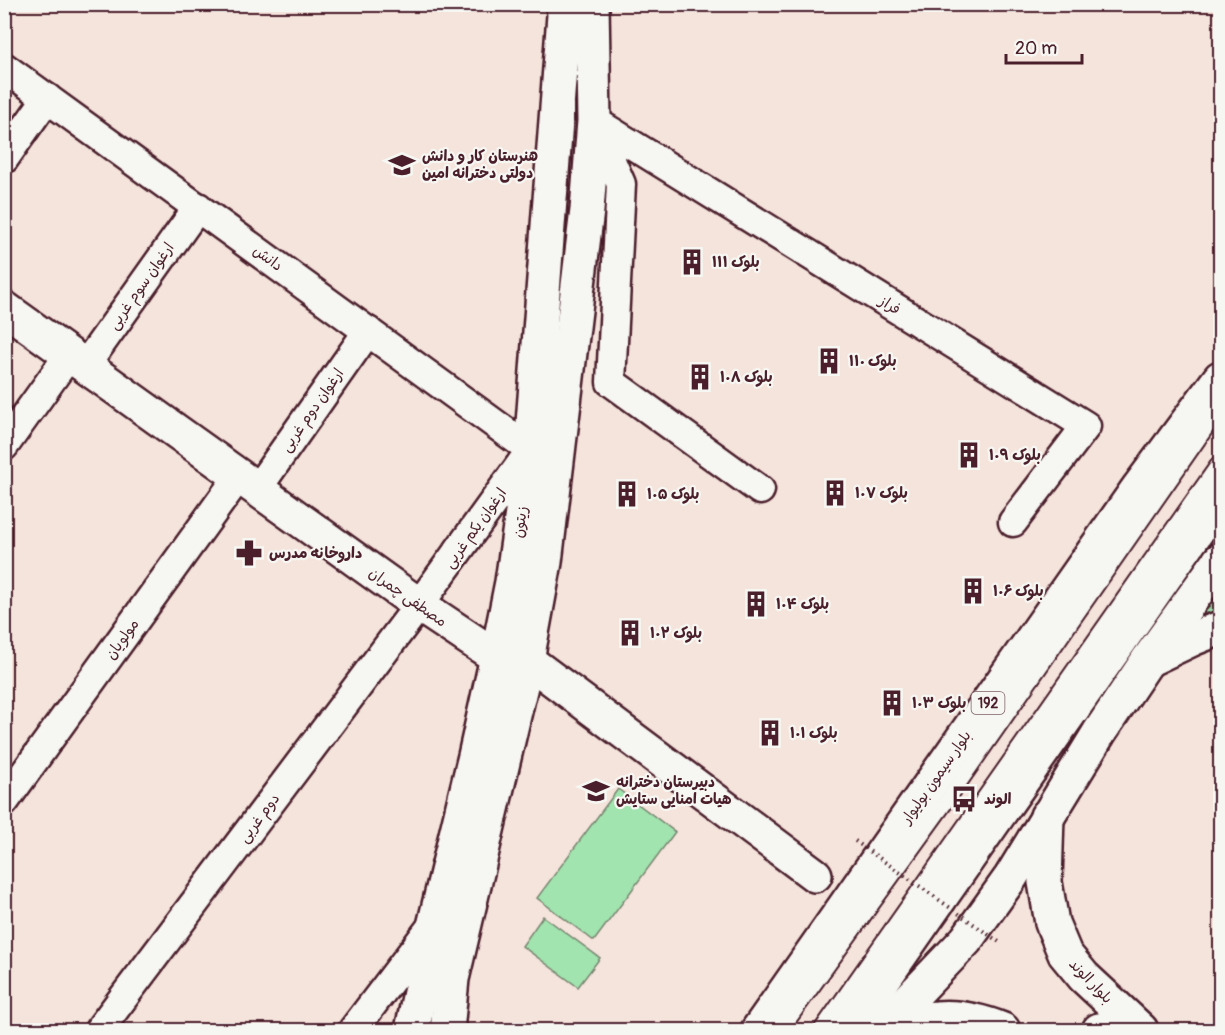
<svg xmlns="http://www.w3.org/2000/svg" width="1225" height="1035" viewBox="0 0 1225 1035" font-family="Pangolin,'Playpen Sans Arabic',sans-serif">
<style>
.grass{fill:#a1e4af;stroke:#76826d;stroke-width:1.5}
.park{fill:url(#park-dots);stroke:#76826d;stroke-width:1.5}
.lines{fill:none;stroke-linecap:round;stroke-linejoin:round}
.service-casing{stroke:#4a1f2b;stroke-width:18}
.minor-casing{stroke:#4a1f2b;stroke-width:33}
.tertiary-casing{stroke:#4a1f2b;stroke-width:38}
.secondary-casing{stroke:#4a1f2b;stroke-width:38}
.primary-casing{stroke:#4a1f2b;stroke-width:38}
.service{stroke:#f6f6f2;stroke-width:14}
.minor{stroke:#f6f6f2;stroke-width:28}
.tertiary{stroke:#f6f6f2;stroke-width:33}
.secondary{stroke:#f6f6f2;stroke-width:33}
.primary{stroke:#f6f6f2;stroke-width:33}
.path-bridge{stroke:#4a1f2b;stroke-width:4;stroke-dasharray:1.5 4.5;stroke-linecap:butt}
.labels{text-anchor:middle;stroke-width:4.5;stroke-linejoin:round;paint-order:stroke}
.shield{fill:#f6f6f2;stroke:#7e6067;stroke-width:1.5}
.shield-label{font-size:14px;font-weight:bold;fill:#4a1f2b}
.poi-label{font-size:15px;font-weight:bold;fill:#4a1f2b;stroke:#f6f6f2;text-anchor:start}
.street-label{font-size:15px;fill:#4a1f2b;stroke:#f6f6f2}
</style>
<defs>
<pattern id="park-dots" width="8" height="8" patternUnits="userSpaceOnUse" patternTransform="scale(1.5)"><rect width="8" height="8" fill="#a1e4af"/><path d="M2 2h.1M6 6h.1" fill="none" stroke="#8cc397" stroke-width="1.8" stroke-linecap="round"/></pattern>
</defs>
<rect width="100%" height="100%" fill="#f5e4dc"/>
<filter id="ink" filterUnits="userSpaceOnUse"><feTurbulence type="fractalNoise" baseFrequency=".0167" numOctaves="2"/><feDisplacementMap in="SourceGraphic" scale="12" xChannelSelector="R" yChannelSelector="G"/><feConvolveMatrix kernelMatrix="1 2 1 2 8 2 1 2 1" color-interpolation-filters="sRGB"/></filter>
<g filter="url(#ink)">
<g class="grass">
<path d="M618,789L675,832L594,941L537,898Z"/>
<path d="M543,916L600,958L578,987L522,946Z"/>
</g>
<path class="park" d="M1220,578V619L1186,630Z"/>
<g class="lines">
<g class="service-casing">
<g id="service">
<path d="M781,1030L946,802L1220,408"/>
<path d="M821,1030L1220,462"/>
</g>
</g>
<g class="minor-casing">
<g id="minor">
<path d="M4,67L531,450L419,605L99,1030"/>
<path d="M594,121L1086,426L1013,522"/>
<path d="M594,121L621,184L611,382L760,490"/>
<path d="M4,159L47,98"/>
<path d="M85,366L198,207"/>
<path d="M4,446L69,355"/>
<path d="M257,489L368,331"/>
<path d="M4,802L239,476"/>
<path d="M353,1030L435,922"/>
</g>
</g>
<g class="tertiary-casing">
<g id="tertiary">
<path d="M4,308L419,605L497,657L527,660L815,875"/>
<path d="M1148,660L1192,639L1220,628"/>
<path d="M1047,816L1045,882L1052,923L1065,954L1084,977L1141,1030"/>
<path d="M885,1025C902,1023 920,1019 937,1018C959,1016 983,1022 1003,1030"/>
<path d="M1099,1030L1117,1027L1135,1030"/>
</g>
</g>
<g class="secondary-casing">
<g id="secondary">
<path d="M412,1030L435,922L475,756L497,657L512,582L531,450L564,15L563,4"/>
<path d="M448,1030V1020L452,979L527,660L545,562L587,210L594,121L592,4"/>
</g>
</g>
<g class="primary-casing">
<g id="primary">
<path d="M758,1030L1139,487L1220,378"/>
<path d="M848,1030L1220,498"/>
<path d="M878,1030L885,1025L966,940L1011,877L1099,733L1148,660L1220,560"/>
</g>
</g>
<use href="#service" class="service"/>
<use href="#minor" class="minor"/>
<use href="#tertiary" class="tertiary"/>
<use href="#secondary" class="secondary"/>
<use href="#primary" class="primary"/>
<path class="path-bridge" d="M855,841L1002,944"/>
</g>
</g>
<defs>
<g id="school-bare" transform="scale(2.07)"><path d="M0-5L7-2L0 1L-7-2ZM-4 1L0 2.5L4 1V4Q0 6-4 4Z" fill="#4a1f2b" stroke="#f6f6f2" stroke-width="2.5" paint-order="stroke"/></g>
<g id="building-bare" transform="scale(2.07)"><path d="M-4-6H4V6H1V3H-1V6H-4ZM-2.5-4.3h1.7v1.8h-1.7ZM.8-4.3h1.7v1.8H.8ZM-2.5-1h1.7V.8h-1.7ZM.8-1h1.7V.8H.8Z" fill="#4a1f2b" stroke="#f6f6f2" stroke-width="2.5" paint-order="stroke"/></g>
<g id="pharmacy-bare" transform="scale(2.07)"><path d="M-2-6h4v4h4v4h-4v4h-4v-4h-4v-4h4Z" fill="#4a1f2b" stroke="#f6f6f2" stroke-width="2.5" paint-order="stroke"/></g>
<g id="bus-bare" transform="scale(2.07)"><path d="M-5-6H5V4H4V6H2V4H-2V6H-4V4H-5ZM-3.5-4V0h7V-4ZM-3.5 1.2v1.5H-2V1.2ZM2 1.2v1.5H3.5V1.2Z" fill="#4a1f2b" stroke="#f6f6f2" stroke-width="2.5" paint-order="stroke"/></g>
</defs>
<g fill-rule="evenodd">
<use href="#school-bare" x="402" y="165"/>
<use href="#building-bare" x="692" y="262"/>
<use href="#building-bare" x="829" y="361"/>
<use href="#building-bare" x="700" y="377"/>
<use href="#building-bare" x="969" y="455"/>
<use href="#building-bare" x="835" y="493"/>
<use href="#building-bare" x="627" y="494"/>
<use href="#pharmacy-bare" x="249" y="553"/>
<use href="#building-bare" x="973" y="591"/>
<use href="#building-bare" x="756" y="604"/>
<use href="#building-bare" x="630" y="633"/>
<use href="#building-bare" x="892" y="703"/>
<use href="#building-bare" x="770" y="733"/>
<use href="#school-bare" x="596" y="791"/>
<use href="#bus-bare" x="964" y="799"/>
</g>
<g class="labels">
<rect class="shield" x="971.5" y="692" width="33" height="22" rx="4.5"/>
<g class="shield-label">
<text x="988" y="708">192</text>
</g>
<g class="poi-label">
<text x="422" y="161">هنرستان کار و دانش<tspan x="422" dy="17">دولتی دخترانه امین</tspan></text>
<text x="712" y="267">بلوک ۱۱۱</text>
<text x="849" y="366">بلوک ۱۱۰</text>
<text x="720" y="382">بلوک ۱۰۸</text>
<text x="989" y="460">بلوک ۱۰۹</text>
<text x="855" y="498">بلوک ۱۰۷</text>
<text x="647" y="499">بلوک ۱۰۵</text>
<text x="269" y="558">داروخانه مدرس</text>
<text x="993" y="596">بلوک ۱۰۶</text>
<text x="776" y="609">بلوک ۱۰۴</text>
<text x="650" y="638">بلوک ۱۰۲</text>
<text x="912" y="708">بلوک ۱۰۳</text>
<text x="790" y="738">بلوک ۱۰۱</text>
<text x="616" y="787">دبیرستان دخترانه<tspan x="616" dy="17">هیات امنایی ستایش</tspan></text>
<text x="984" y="804">الوند</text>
</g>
<g class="street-label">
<text transform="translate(268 258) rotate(36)" y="5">دانش</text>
<text transform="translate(141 286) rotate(-55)" y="5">ارغوان سوم غربی</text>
<text transform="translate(890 305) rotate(32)" y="5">فراز</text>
<text transform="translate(312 410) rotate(-55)" y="5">ارغوان دوم غربی</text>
<text transform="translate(520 522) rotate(-82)" y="5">زیتون</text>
<text transform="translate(475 528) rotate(-54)" y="5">ارغوان یکم غربی</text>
<text transform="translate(408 597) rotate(35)" y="5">مصطفی چمران</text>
<text transform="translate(122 639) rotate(-54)" y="5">مولویان</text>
<text transform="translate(936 777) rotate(-55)" y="5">بلوار سیمون بولیوار</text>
<text transform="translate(259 818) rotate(-53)" y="5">دوم غربی</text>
<text transform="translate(1091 981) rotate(46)" y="5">بلوار الوند</text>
</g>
</g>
<rect width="1225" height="1035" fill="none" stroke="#f6f6f2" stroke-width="24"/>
<rect x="12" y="12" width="1201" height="1011" fill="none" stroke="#4a1f2b" stroke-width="2" filter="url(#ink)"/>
<path d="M1006 54v9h76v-9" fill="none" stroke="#4a1f2b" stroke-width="3"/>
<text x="1015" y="54" font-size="18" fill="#4a1f2b" stroke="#f6f6f2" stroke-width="4.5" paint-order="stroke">20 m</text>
</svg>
